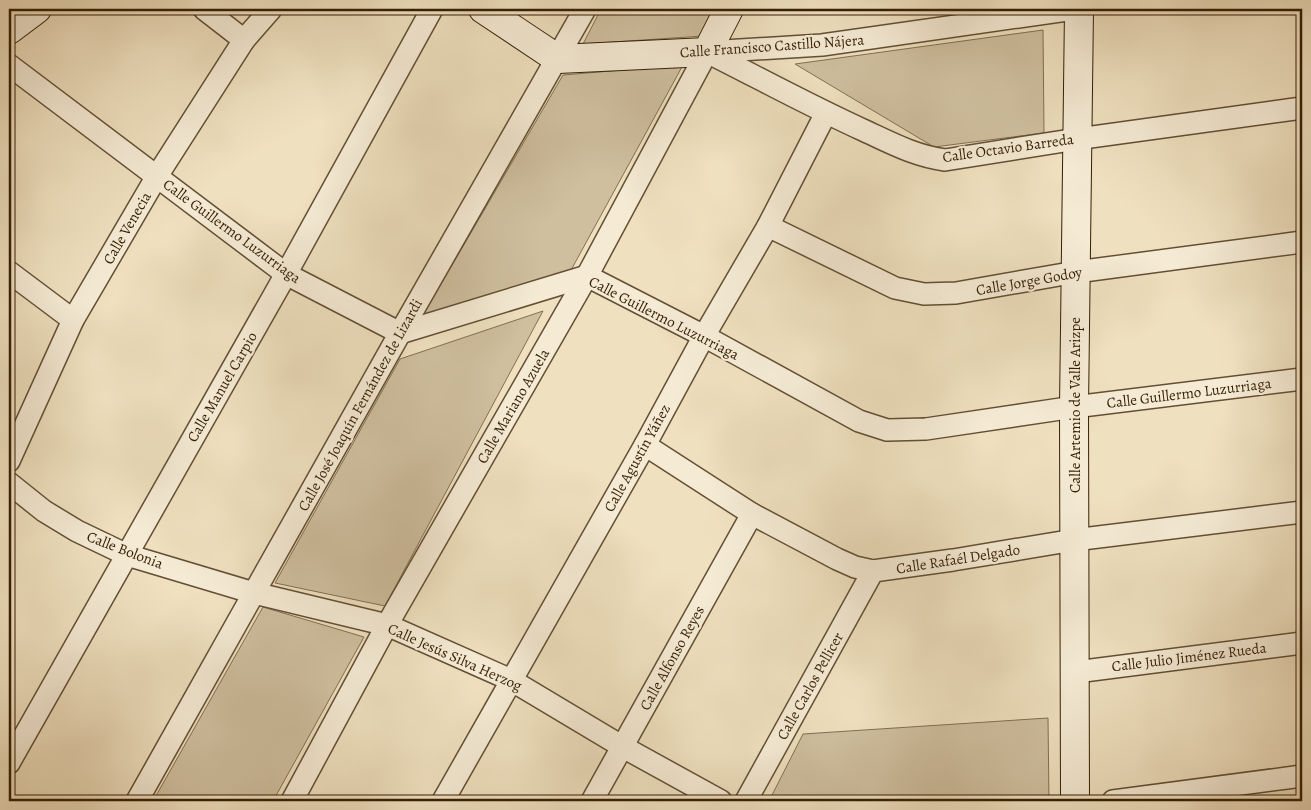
<svg xmlns="http://www.w3.org/2000/svg" width="1311" height="810" viewBox="0 0 1311 810" font-family="Alegreya,serif">
<style>
.green{fill:#cfbf9f;stroke:#826f52}
.lines{fill:none;stroke-linecap:round;stroke-linejoin:round}
.street-casing{stroke:#634f34;stroke-width:24}
.secondary-casing{stroke:#341f05;stroke-width:30}
.street{stroke:#f5ebd5;stroke-width:21}
.secondary{stroke:#f5ebd5;stroke-width:28}
.labels{text-anchor:middle;stroke-width:4.5;stroke-linejoin:round;paint-order:stroke}
.street-label{font-size:15px;fill:#341f05;stroke:#f5ebd5}
</style>
<rect width="100%" height="100%" fill="#efe0bf"/>
<filter id="stains"><feTurbulence type="fractalNoise" baseFrequency=".004" numOctaves="4"/><feColorMatrix values="0 0 0 0 .2 0 0 0 0 .09 0 0 0 0 .02 0 0 0 .5 -.17"/></filter>
<radialGradient id="worn" r=".72"><stop offset=".6" stop-color="#630" stop-opacity="0"/><stop offset="1" stop-color="#630" stop-opacity=".3"/></radialGradient>
<g class="green">
<path d="M601,9H718L703,36L583,44Z"/>
<path d="M1043,30L1044,133L934,147L795,64Z"/>
<path d="M683,65L570,272L420,320L563,75Z"/>
<path d="M543,311L385,606L275,583L400,359Z"/>
<path d="M263,607L364,637L273,801H153Z"/>
<path d="M1048,718L1049,801H769L803,734Z"/>
</g>
<g class="lines">
<g class="street-casing">
<g id="street">
<path d="M204,9L244,40"/>
<path d="M707,52C759,78 810,106 863,130C891,143 915,156 945,160L1077,139L1302,108"/>
<path d="M707,52L822,45L1074,9"/>
<path d="M9,65L286,274L400,333L587,276L704,336L859,421L887,430L926,429L1074,407L1302,379"/>
<path d="M768,226L895,288L924,294L956,293L1076,272L1302,242"/>
<path d="M9,272L73,320"/>
<path d="M645,445L752,514L837,559L855,567L873,571L953,560L1074,540L1302,512"/>
<path d="M9,461L73,320L157,176L244,40L271,9"/>
<path d="M9,483L44,511L77,531L127,555L254,593L387,625L511,680L623,747L721,801"/>
<path d="M1076,672L1302,643"/>
<path d="M9,763L286,274L432,9"/>
<path d="M137,801L400,333L585,9"/>
<path d="M292,801L387,625L587,276L707,52"/>
<path d="M443,801L645,445L704,336L768,226L826,113"/>
<path d="M592,801L752,514"/>
<path d="M746,801L873,571"/>
<path d="M1113,801L1302,776"/>
</g>
</g>
<g class="secondary-casing">
<g id="secondary">
<path d="M483,9L558,59L707,52L729,9"/>
<path d="M9,30L37,9"/>
<path d="M1075,801L1074,407L1079,9"/>
</g>
</g>
<use href="#street" class="street"/>
<use href="#secondary" class="secondary"/>
</g>
<g class="labels">
<g class="street-label">
<text transform="translate(772 46) rotate(-4)" y="5">Calle Francisco Castillo Nájera</text>
<text transform="translate(1008 148) rotate(-8)" y="5">Calle Octavio Barreda</text>
<text transform="translate(127 228) rotate(-60)" y="5">Calle Venecia</text>
<text transform="translate(232 231) rotate(36)" y="5">Calle Guillermo Luzurriaga</text>
<text transform="translate(1029 281) rotate(-10)" y="5">Calle Jorge Godoy</text>
<text transform="translate(664 318) rotate(27)" y="5">Calle Guillermo Luzurriaga</text>
<text transform="translate(222 387) rotate(-60)" y="5">Calle Manuel Carpio</text>
<text transform="translate(1189 393) rotate(-7)" y="5">Calle Guillermo Luzurriaga</text>
<text transform="translate(360 405) rotate(-61)" y="5">Calle José Joaquín Fernández de Lizardi</text>
<text transform="translate(1075 405) rotate(-90)" y="5">Calle Artemio de Valle Arizpe</text>
<text transform="translate(513 406) rotate(-60)" y="5">Calle Mariano Azuela</text>
<text transform="translate(637 458) rotate(-61)" y="5">Calle Agustín Yáñez</text>
<text transform="translate(125 550) rotate(21)" y="5">Calle Bolonia</text>
<text transform="translate(958 559) rotate(-9)" y="5">Calle Rafaél Delgado</text>
<text transform="translate(455 657) rotate(24)" y="5">Calle Jesús Silva Herzog</text>
<text transform="translate(1189 657) rotate(-7)" y="5">Calle Julio Jiménez Rueda</text>
<text transform="translate(672 658) rotate(-61)" y="5">Calle Alfonso Reyes</text>
<text transform="translate(810 686) rotate(-61)" y="5">Calle Carlos Pellicer</text>
</g>
</g>
<rect width="1311" height="810" fill="none" stroke="#efe0bf" stroke-width="30"/>
<rect x="10" y="10" width="1291" height="790" fill="none" stroke="#341f05" stroke-width="2.5"/>
<rect x="15" y="15" width="1281" height="780" fill="none" stroke="#341f05"/>
<rect width="100%" height="100%" filter="url(#stains)"/>
<rect width="100%" height="100%" fill="url(#worn)"/>
</svg>
